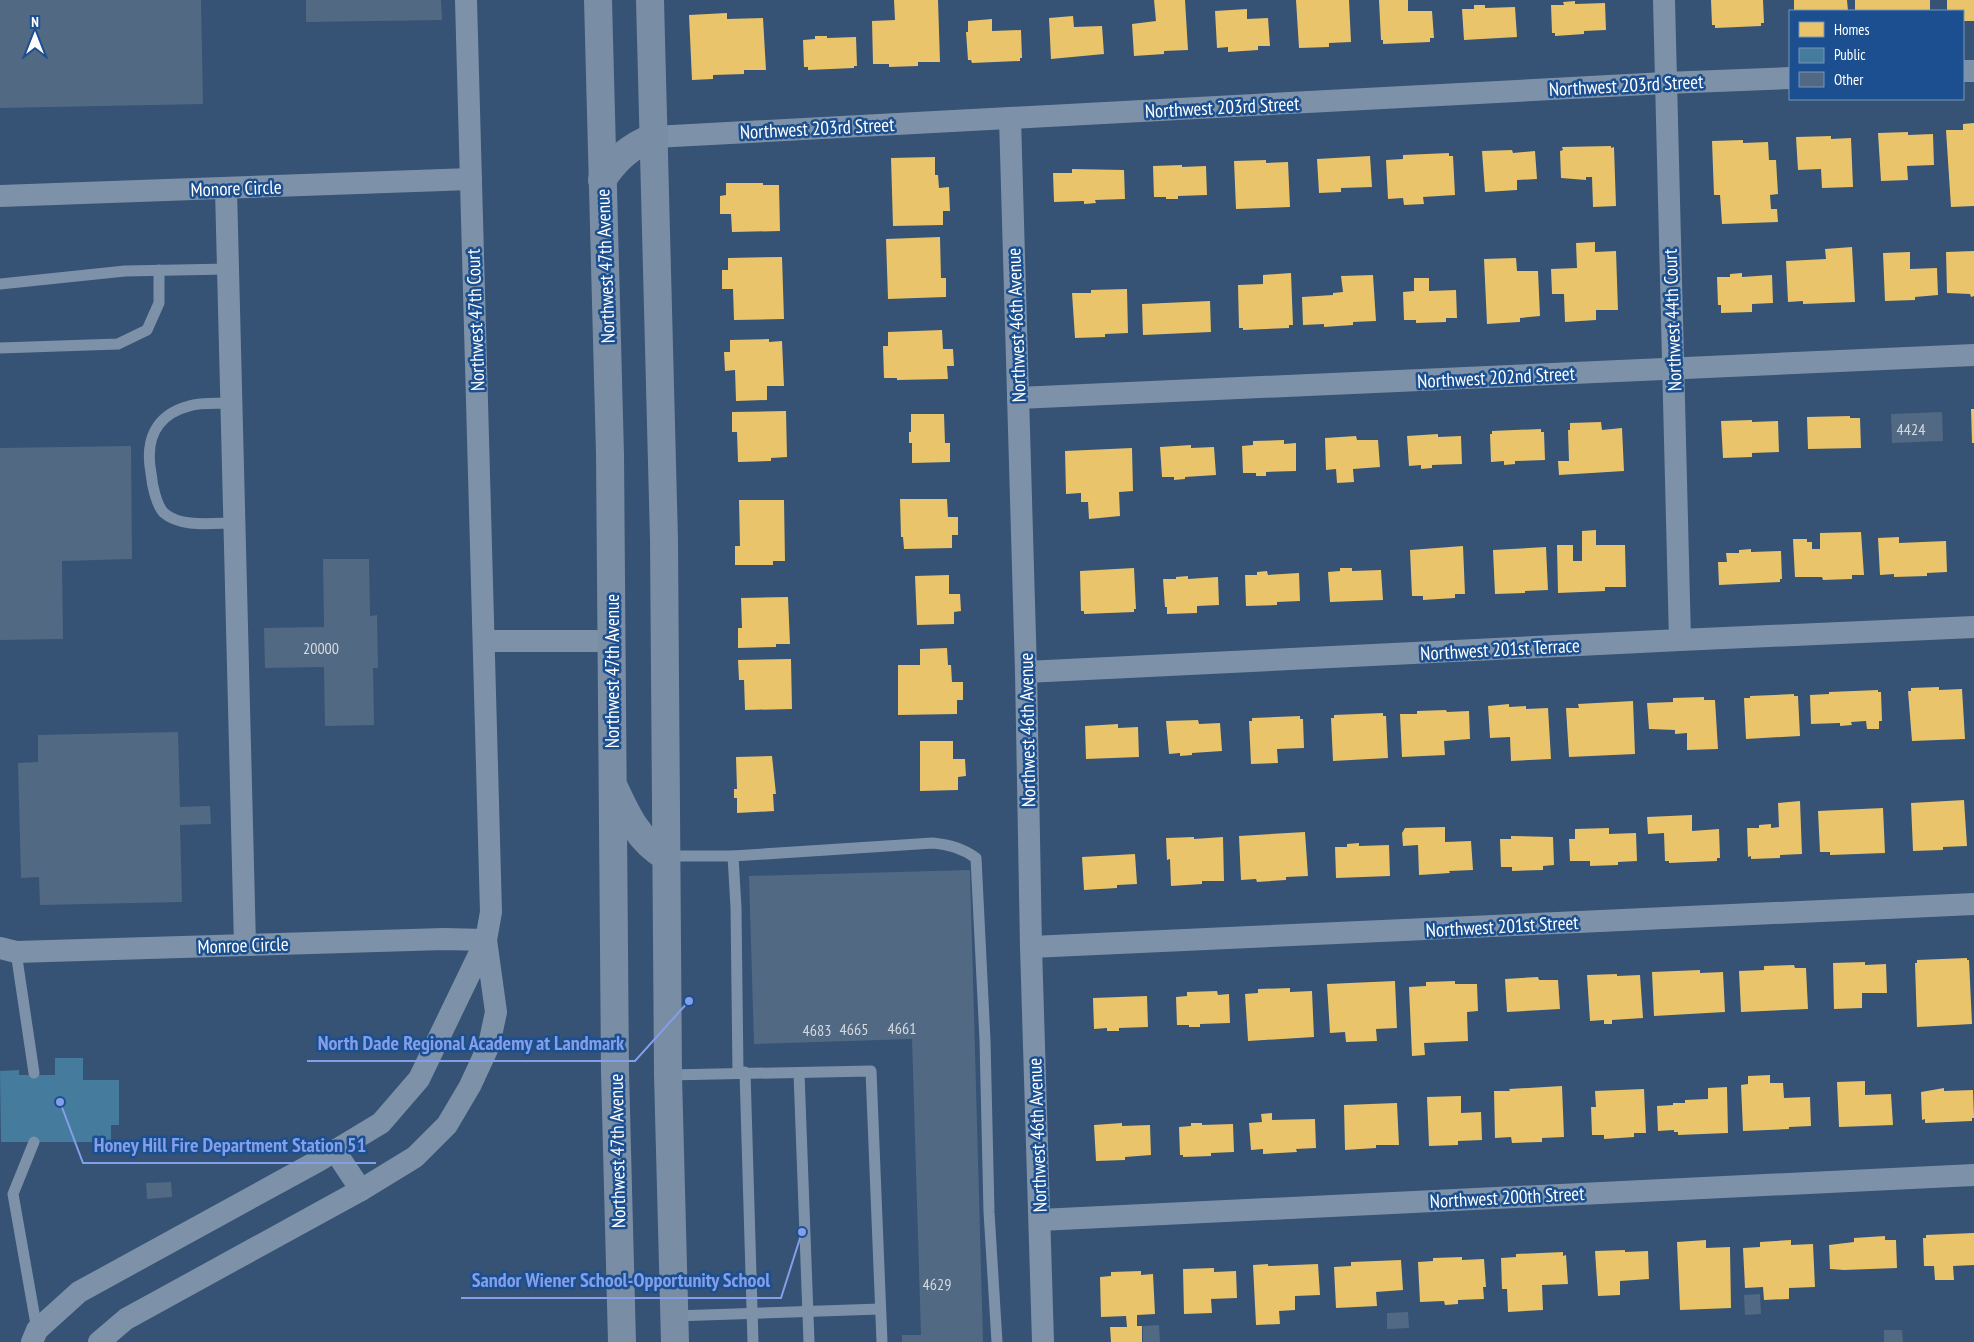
<svg xmlns="http://www.w3.org/2000/svg" width="1974" height="1342" viewBox="0 0 1974 1342" font-family="'PT Sans Narrow',sans-serif">
<style>
.homes{fill:#e9c46a}
.public{fill:#457b9d}
.building{fill:#526984}
.lines{fill:none;stroke-linecap:round;stroke-linejoin:round}
.lane{stroke:#7d92a8;stroke-width:11}
.street{stroke:#7d92a8;stroke-width:22}
.secondary{stroke:#798da4;stroke-width:28}
.labels{text-anchor:middle;stroke-width:5;stroke-linejoin:round;paint-order:stroke}
.number-label{font-size:16px;fill:#d4dae0}
.street-label{font-size:19px;fill:#fff;stroke:#1b4f8f}
.leader{fill:none;stroke:#839eea;stroke-width:2}
.callout-dot{fill:#839eea;stroke:#1b4f8f;stroke-width:2}
.callout-label{font-size:20px;text-anchor:middle;font-weight:bold;fill:#839eea;stroke:#1b4f8f;stroke-width:5;stroke-linejoin:round;paint-order:stroke}
</style>
<rect width="100%" height="100%" fill="#365274"/>
<g class="homes">
<path d="M894,0H938L940,62H918V66L889,67V64H873L872,21L895,20Z"/>
<path d="M1154,0H1185L1188,50L1164,51V54L1134,56L1132,24L1156,21Z"/>
<path d="M1296,0H1349L1351,42L1329,43V47L1299,48Z"/>
<path d="M1379,0H1408V11H1432L1434,38H1430V42L1383,44V40H1381Z"/>
<path d="M1711,0H1763L1764,23H1761V26L1715,28V25H1712Z"/>
<path d="M1794,0H1847L1848,11H1794Z"/>
<rect x="1855" y="0" width="75" height="11"/>
<path d="M1947,0H1974V21H1963V11H1947Z"/>
<path d="M1575,1V4L1605,3L1606,30L1584,31V34L1555,36V33H1552L1551,5H1564L1563,2Z"/>
<path d="M1474,5H1485V8L1515,7L1517,37L1464,40L1462,9H1474Z"/>
<path d="M1247,9V19L1268,18L1270,46H1258V50L1228,52V47L1217,48L1215,11Z"/>
<path d="M727,13V19L763,18L766,70H744V74L713,75V79L692,80L689,15Z"/>
<path d="M1073,16L1074,27L1102,26L1104,54L1051,59L1049,18Z"/>
<path d="M992,19V31L1021,30L1022,58H1020V61L972,63L971,60H968L966,32H968V21Z"/>
<path d="M815,36H827V38L856,37L857,66H854V68L808,70V67H804L803,40L815,39Z"/>
<path d="M1974,123V206L1951,207L1946,130H1963V124Z"/>
<path d="M1908,132V135L1933,134L1934,165L1907,166L1908,180L1881,181L1878,133Z"/>
<path d="M1831,136V139L1851,138L1853,187L1822,188L1821,169L1798,170L1796,137Z"/>
<path d="M1743,140V143L1768,142L1769,160H1776L1778,194L1770,195L1771,209H1777L1778,222L1722,224L1720,195H1714L1712,141Z"/>
<path d="M1611,146V148L1614,147L1616,206L1593,207L1592,177H1586V180L1561,178L1560,151L1563,150L1562,147Z"/>
<path d="M1512,150L1513,153L1535,151L1537,179L1517,180V190L1485,192L1482,151Z"/>
<path d="M1449,153V156H1453L1455,195L1423,197L1424,204L1404,205L1403,198L1388,199L1386,160L1403,159V155Z"/>
<path d="M1370,156L1372,187L1341,188V192L1319,193L1317,159Z"/>
<path d="M935,157V175H938L939,188L949,187L950,211H943V225L893,226L891,158Z"/>
<path d="M1266,160V163L1288,162L1290,207L1236,209L1234,161Z"/>
<path d="M1182,165V167L1206,166L1207,195L1178,196V199H1166V197H1154L1153,166Z"/>
<path d="M1072,169L1124,170L1125,199L1095,200L1096,203L1084,204V201L1054,202L1053,173H1072Z"/>
<path d="M726,183H763V185H779L780,231L732,232L731,214H720V196L726,195Z"/>
<path d="M940,237L941,278H946V297L888,299L886,239Z"/>
<path d="M1595,242V252L1616,251L1618,310H1596V320L1565,322L1564,294H1552L1551,269L1577,268L1576,243Z"/>
<path d="M1852,247L1855,302L1803,304V301L1788,302L1786,261L1826,259L1825,249Z"/>
<path d="M1974,251V296L1971,297L1970,294L1947,293L1946,252Z"/>
<path d="M1910,252V269L1937,268L1938,295L1915,297V300L1885,301L1883,253Z"/>
<path d="M782,257L784,319L734,320L733,289H722V270H728V258Z"/>
<path d="M1516,258L1517,271H1538L1540,316L1520,318V322L1487,324L1484,259Z"/>
<path d="M1291,273L1293,325H1289V328L1243,330V328H1239L1238,285L1263,284V275Z"/>
<path d="M1742,273V277L1772,275L1773,303L1752,304V312L1721,313V305H1718L1717,277H1730V274Z"/>
<path d="M1373,275L1376,321L1353,322V325L1324,327V324L1303,325L1302,297L1333,295V293L1343,292L1341,276Z"/>
<path d="M1414,278H1429V291L1456,290L1457,318H1446V322L1416,323V320H1404L1403,292L1414,291Z"/>
<path d="M1127,289L1128,333L1105,334V337L1075,338L1072,293H1091V290Z"/>
<path d="M1210,301L1211,332L1143,335L1142,304Z"/>
<path d="M942,330L943,349H953L954,366H947L948,379L897,380V378H884L883,346H888V332Z"/>
<path d="M769,339V342L782,341L784,386H767V400L736,401L735,370L725,371L724,352H730V340Z"/>
<path d="M1971,409H1974V443H1972Z"/>
<path d="M786,411L787,457L771,458V461L738,462L737,432H732V412Z"/>
<path d="M911,414H944L945,443H950V462L912,463V443H909V432H911Z"/>
<path d="M1850,416V418H1860L1861,448L1808,449L1807,417Z"/>
<path d="M1752,420V422L1778,421L1779,452L1752,453V457L1723,458L1721,421Z"/>
<path d="M1601,422L1602,430L1622,428L1624,471L1559,475L1558,461H1569L1568,430H1570V423Z"/>
<path d="M1541,429V432H1544L1545,460L1515,461V464L1504,465V461L1491,462L1490,434H1492V431Z"/>
<path d="M1438,434V437L1461,436L1462,464L1432,465V468L1421,469V465L1409,466L1407,436Z"/>
<path d="M1356,436L1357,440H1378L1380,467L1353,469L1354,482L1337,483L1336,469L1326,470L1325,438Z"/>
<path d="M1284,440V444L1296,443V471L1266,472V476H1256V473H1243L1242,446L1253,445V441Z"/>
<path d="M1191,445V448L1214,447L1216,475L1185,477V479L1174,480V477H1162L1160,447Z"/>
<path d="M1132,448L1133,491L1119,492L1120,516L1089,519L1088,502H1081V493L1066,494L1065,451Z"/>
<path d="M900,499H947L948,517H958V535H952V548L904,549L903,537H901Z"/>
<path d="M739,500H784L785,561H773V565H735V546H740Z"/>
<path d="M1596,530V545H1625L1626,587H1605V591L1558,593L1557,545H1573V561H1582V531Z"/>
<path d="M1861,532L1864,575H1852V579L1823,580L1822,577H1795L1793,539H1807V542H1812V549H1820V533Z"/>
<path d="M1899,537V543L1946,541L1947,572L1927,573V576L1894,577V574L1880,575L1878,538Z"/>
<path d="M1463,546L1465,594H1455V598L1423,600V596H1412L1410,550Z"/>
<path d="M1546,547L1548,590L1525,591V593L1495,594L1493,550Z"/>
<path d="M1751,549V552L1781,551L1782,579H1780V582L1719,585L1718,562H1727L1726,553H1739V550Z"/>
<path d="M1134,568L1136,609H1134V612L1084,614V611H1081L1080,571Z"/>
<path d="M1340,568H1352V571L1381,570L1383,600L1330,602L1328,572L1340,571Z"/>
<path d="M1267,571L1268,575L1299,573L1300,601L1277,602V605L1246,606L1245,575H1257V572Z"/>
<path d="M949,575V594H960L961,611L954,612V624L917,625L915,576Z"/>
<path d="M1188,576V579L1218,577L1219,605L1197,606V613L1167,614V607H1165L1163,579H1176V577Z"/>
<path d="M788,597L790,644H776V647L738,648V628H742L741,598Z"/>
<path d="M947,648L948,665H951L952,682H963V700H957V714L898,715V665H920V649Z"/>
<path d="M791,659L792,709L745,710L744,680H739L738,660Z"/>
<path d="M1939,687V690L1962,689L1965,739L1912,741L1908,691H1911V688Z"/>
<path d="M1878,690V692H1881L1882,721H1879V729H1867L1866,721L1851,722L1852,725L1840,726V723L1811,724L1810,695L1829,694V692Z"/>
<path d="M1794,694V696H1798L1800,736L1746,739L1744,698H1750V696Z"/>
<path d="M1704,697V700H1715L1718,749L1687,750V733L1675,734V730L1649,729L1647,703L1673,702V698Z"/>
<path d="M1633,701L1635,754L1569,757L1566,708H1579L1578,704Z"/>
<path d="M1509,704V707L1526,706V709L1548,708L1551,759L1511,761L1510,737L1490,738L1488,706Z"/>
<path d="M1446,710L1447,712L1469,711L1470,739L1444,741L1445,755L1402,757L1400,714H1417V711Z"/>
<path d="M1383,713V716H1386L1388,758L1333,761L1331,718H1334V715Z"/>
<path d="M1300,716V719H1303L1304,748L1277,749L1278,763L1251,764L1249,721H1252V718Z"/>
<path d="M1198,720L1199,724L1220,723L1222,751L1192,753V755L1180,756V753L1169,754L1166,721Z"/>
<path d="M1118,724V728L1138,727L1139,757L1086,759L1085,726Z"/>
<path d="M920,741H953V759H965L966,776L958,777V790L920,791Z"/>
<path d="M772,756L776,794H773L774,811L737,813V798H734V789H737L736,757Z"/>
<path d="M1964,800L1967,846L1943,847V850L1913,851L1911,803Z"/>
<path d="M1800,801L1802,854L1780,855V858L1751,859V856L1748,857L1747,828H1759V825L1771,824V828L1779,827L1778,803Z"/>
<path d="M1883,808L1885,853L1830,855V852H1820L1818,811Z"/>
<path d="M1692,815V831L1719,829L1720,858H1717V861L1669,863V861H1665L1664,833L1648,834L1647,817Z"/>
<path d="M1445,827V842L1471,841L1473,870L1449,871L1450,873L1419,875L1418,845L1403,846L1402,833L1405,828Z"/>
<path d="M1609,828V834L1636,833L1637,861L1618,862V865L1590,866V861H1570L1569,839H1575V829Z"/>
<path d="M1305,832L1308,876L1286,877V880L1257,882L1256,879L1241,880L1239,836Z"/>
<path d="M1511,836L1553,837L1554,865L1543,866V870L1512,871V867H1501L1500,839H1511Z"/>
<path d="M1194,837V839L1223,837L1224,881H1202V884L1171,886L1170,859L1167,860L1166,838Z"/>
<path d="M1359,843V846L1389,845L1390,876L1336,878L1335,847H1347V844Z"/>
<path d="M1135,854L1137,884L1117,885V888L1084,890L1082,857Z"/>
<path d="M1967,958V960H1969L1972,1024L1917,1027L1915,963H1917V960Z"/>
<path d="M1865,962V965L1886,964L1887,993H1862V1008L1834,1009L1833,963Z"/>
<path d="M1794,965L1795,968H1806L1808,1009L1741,1012L1739,971L1764,970V966Z"/>
<path d="M1700,970V973L1723,972L1725,1012L1654,1016L1652,972Z"/>
<path d="M1617,974V976L1640,975L1643,1018L1612,1020V1024H1604V1020L1590,1021L1587,975Z"/>
<path d="M1538,977L1539,980H1558L1560,1009L1507,1012L1505,979Z"/>
<path d="M1395,981L1397,1028L1376,1029L1377,1041L1346,1042L1345,1032L1330,1033L1327,984Z"/>
<path d="M1455,981V984H1477L1478,1011L1467,1012L1468,1041L1424,1043L1425,1055L1412,1056L1409,987L1426,986V982Z"/>
<path d="M1290,988V992L1312,991L1314,1037L1248,1041L1245,994L1258,993V989Z"/>
<path d="M1217,991L1218,995L1229,994L1230,1023L1200,1024V1027H1189V1025H1177L1176,997L1187,996V992Z"/>
<path d="M1147,996L1148,1027L1119,1028V1031H1107V1028L1094,1029L1093,998Z"/>
<path d="M1770,1075V1083H1783L1784,1098L1810,1097L1811,1126L1789,1127V1129L1743,1131L1741,1085L1748,1084V1076Z"/>
<path d="M1865,1081V1095L1891,1094L1893,1125L1839,1127L1837,1082Z"/>
<path d="M1562,1086L1564,1137L1542,1138V1142L1512,1143L1511,1137L1495,1138L1494,1091H1510L1509,1089Z"/>
<path d="M1727,1087L1728,1133L1678,1135V1132H1674V1130L1658,1131L1657,1106L1673,1105V1103H1685V1100L1708,1099V1088Z"/>
<path d="M1944,1088V1091L1973,1090L1974,1118H1972V1121L1925,1123V1119L1922,1120L1921,1092Z"/>
<path d="M1644,1089L1646,1133H1634V1137L1604,1139V1135H1592L1591,1107H1596L1595,1091Z"/>
<path d="M1461,1096V1113L1481,1112L1482,1140L1458,1141V1145L1429,1146L1427,1097Z"/>
<path d="M1397,1103L1399,1145H1376V1148L1345,1150L1344,1105Z"/>
<path d="M1272,1113V1120L1315,1119L1316,1148L1296,1149L1297,1152L1263,1154V1149L1251,1150L1249,1123L1262,1122L1261,1114Z"/>
<path d="M1122,1123V1126L1150,1125L1151,1155L1125,1157V1160L1096,1161L1094,1125Z"/>
<path d="M1191,1123H1202V1125L1233,1124L1234,1152L1211,1153V1156L1183,1157V1155H1180L1179,1127L1191,1126Z"/>
<path d="M1974,1233V1265L1953,1266L1954,1280H1935L1934,1266H1924L1923,1238H1926V1235Z"/>
<path d="M1885,1236V1240H1896L1897,1268L1844,1270L1830,1269L1829,1245L1854,1242V1238Z"/>
<path d="M1706,1240V1248L1730,1247L1731,1308L1680,1310L1677,1242Z"/>
<path d="M1791,1240V1245L1813,1244L1815,1287L1789,1288V1299L1764,1300L1763,1287L1745,1288L1743,1248L1760,1247V1242Z"/>
<path d="M1625,1250V1252L1648,1251L1649,1279L1620,1281V1295L1598,1296L1595,1251Z"/>
<path d="M1563,1252V1256L1566,1255L1568,1284L1542,1285L1543,1310L1508,1312L1507,1289H1502L1501,1258L1516,1257V1254Z"/>
<path d="M1462,1257V1260L1484,1259L1486,1287H1483L1484,1299L1458,1300V1304L1445,1305L1444,1301L1420,1302L1418,1262L1433,1261V1258Z"/>
<path d="M1401,1260L1403,1290L1376,1292L1377,1306L1336,1308L1334,1267L1351,1266V1262Z"/>
<path d="M1268,1264V1266L1318,1264L1320,1295L1295,1296V1310L1279,1311L1280,1324L1256,1325L1253,1265Z"/>
<path d="M1214,1268V1272L1236,1271L1237,1298L1211,1299L1212,1313L1184,1314L1183,1269Z"/>
<path d="M1141,1271V1275L1153,1274L1155,1314L1137,1315V1326H1142V1342H1111L1110,1327H1127L1126,1316L1101,1317L1100,1277L1111,1276V1272Z"/>
</g>
<path class="public" d="M55,1058H83V1080H119V1125H111V1142H1L0,1071L19,1070V1075H55Z"/>
<g class="building">
<path d="M0,0H201L203,104L0,108Z"/>
<path d="M306,0H441L442,20L306,22Z"/>
<path d="M1942,412L1943,441L1892,443L1891,414Z"/>
<path d="M131,446L132,559L62,561L63,639L0,640V448Z"/>
<path d="M323,559H369L370,616L377,615L378,668H373L374,725L325,726L324,667L265,668L264,628L324,627Z"/>
<path d="M178,732L180,807L210,806L211,824L180,825L182,902L40,905L39,877L21,878L18,763L38,762V735Z"/>
<path d="M970,870L983,1342H902V1335H921L912,1039L754,1044L749,876Z"/>
<path d="M171,1182L172,1197L147,1199L146,1183Z"/>
<path d="M1760,1294L1761,1314L1745,1315L1744,1295Z"/>
<path d="M1408,1312L1409,1328L1387,1329V1313Z"/>
<path d="M1159,1325L1160,1342H1143V1326Z"/>
<path d="M1884,1330H1902L1903,1342H1884Z"/>
</g>
<g class="lines">
<g class="lane">
<path d="M0,284L125,271L228,269"/>
<path d="M0,348L118,344L147,330L159,303V270"/>
<path d="M231,403C218,404 202,402 189,406C155,415 145,441 151,473C152,484 156,505 164,513C181,528 213,523 234,523"/>
<path d="M666,856H733L933,843C950,845 962,848 976,858L985,1040L989,1212L997,1342"/>
<path d="M733,856L736,908L738,1073"/>
<path d="M16,952L34,1073"/>
<path d="M745,1072L753,1342"/>
<path d="M799,1073L809,1342"/>
<path d="M668,1075L871,1071L882,1342"/>
<path d="M34,1142L13,1194L37,1330"/>
<path d="M674,1316L880,1309"/>
</g>
<g class="street">
<path d="M1664,0L1680,640"/>
<path d="M1963,71H1974"/>
<path d="M1010,118L1026,672L1031,947L1043,1342"/>
<path d="M654,137L1665,83L1790,78"/>
<path d="M226,189L245,945"/>
<path d="M0,196L471,179"/>
<path d="M1018,398L1974,355"/>
<path d="M484,641H612"/>
<path d="M1026,672L1680,640L1974,627"/>
<path d="M1031,947L1974,904"/>
<path d="M0,948L16,952L444,939L486,940"/>
<path d="M335,1151L361,1190"/>
<path d="M1040,1220L1974,1175"/>
<path d="M32,1342L37,1330L79,1292L318,1161L381,1123L419,1079L486,940L491,912L466,0"/>
<path d="M99,1342L126,1319L361,1190L415,1157L447,1125L470,1086L489,1045L496,1012L486,940"/>
</g>
<g class="secondary">
<path d="M598,0L610,454L615,1072L622,1342"/>
<path d="M650,0L664,540L668,1075L675,1342"/>
<path d="M602,180C616,159 630,146 654,137"/>
<path d="M615,789C627,815 639,841 665,856"/>
</g>
</g>
<g class="labels">
<g class="number-label">
<text x="1911" y="435">4424</text>
<text x="321" y="654">20000</text>
<text x="902" y="1034">4661</text>
<text x="854" y="1035">4665</text>
<text x="817" y="1036">4683</text>
<text x="937" y="1290">4629</text>
</g>
<g class="street-label">
<text transform="translate(1626 85) rotate(-3)" y="7">Northwest 203rd Street</text>
<text transform="translate(1222 107) rotate(-3)" y="7">Northwest 203rd Street</text>
<text transform="translate(817 128) rotate(-3)" y="7">Northwest 203rd Street</text>
<text transform="translate(236 188) rotate(-2)" y="7">Monore Circle</text>
<text transform="translate(605 266) rotate(-92)" y="7">Northwest 47th Avenue</text>
<text transform="translate(475 320) rotate(-92)" y="7">Northwest 47th Court</text>
<text transform="translate(1672 320) rotate(-92)" y="7">Northwest 44th Court</text>
<text transform="translate(1016 325) rotate(-92)" y="7">Northwest 46th Avenue</text>
<text transform="translate(1496 377) rotate(-3)" y="7">Northwest 202nd Street</text>
<text transform="translate(1500 649) rotate(-3)" y="7">Northwest 201st Terrace</text>
<text transform="translate(612 671) rotate(-90)" y="7">Northwest 47th Avenue</text>
<text transform="translate(1027 730) rotate(-91)" y="7">Northwest 46th Avenue</text>
<text transform="translate(1502 926) rotate(-3)" y="7">Northwest 201st Street</text>
<text transform="translate(243 945) rotate(-2)" y="7">Monroe Circle</text>
<text transform="translate(1037 1135) rotate(-92)" y="7">Northwest 46th Avenue</text>
<text transform="translate(617 1151) rotate(-91)" y="7">Northwest 47th Avenue</text>
<text transform="translate(1507 1197) rotate(-3)" y="7">Northwest 200th Street</text>
</g>
</g>
<path class="leader" d="M689 1001L635 1061H307M60 1102L83 1163H376M802 1232L781 1298H461"/>
<g class="callout-dot">
<circle cx="689" cy="1001" r="5"/>
<circle cx="60" cy="1102" r="5"/>
<circle cx="802" cy="1232" r="5"/>
</g>
<g class="callout-label">
<text x="471" y="1050">North Dade Regional Academy at Landmark</text>
<text x="230" y="1152">Honey Hill Fire Department Station 51</text>
<text x="621" y="1287">Sandor Wiener School-Opportunity School</text>
</g>
<rect x="1789" y="10" width="175" height="90" fill="#1b4f8f" stroke="#7695bc"/>
<rect x="1799" y="22" width="25" height="15" fill="#e9c46a" stroke="#7695bc"/>
<text x="1834" y="35" font-size="15" fill="#ffffff">Homes</text>
<rect x="1799" y="48" width="25" height="15" fill="#457b9d" stroke="#7695bc"/>
<text x="1834" y="60" font-size="15" fill="#ffffff">Public</text>
<rect x="1799" y="72" width="25" height="15" fill="#526984" stroke="#7695bc"/>
<text x="1834" y="85" font-size="15" fill="#ffffff">Other</text>
<g transform="translate(35 35)" stroke="#1b4f8f" stroke-width="4" paint-order="stroke">
<path d="M0-4L9 19L0 12L-9 19Z" fill="#ffffff"/>
<text y="-8" font-size="14" font-weight="bold" text-anchor="middle" fill="#ffffff">N</text>
</g>
</svg>
